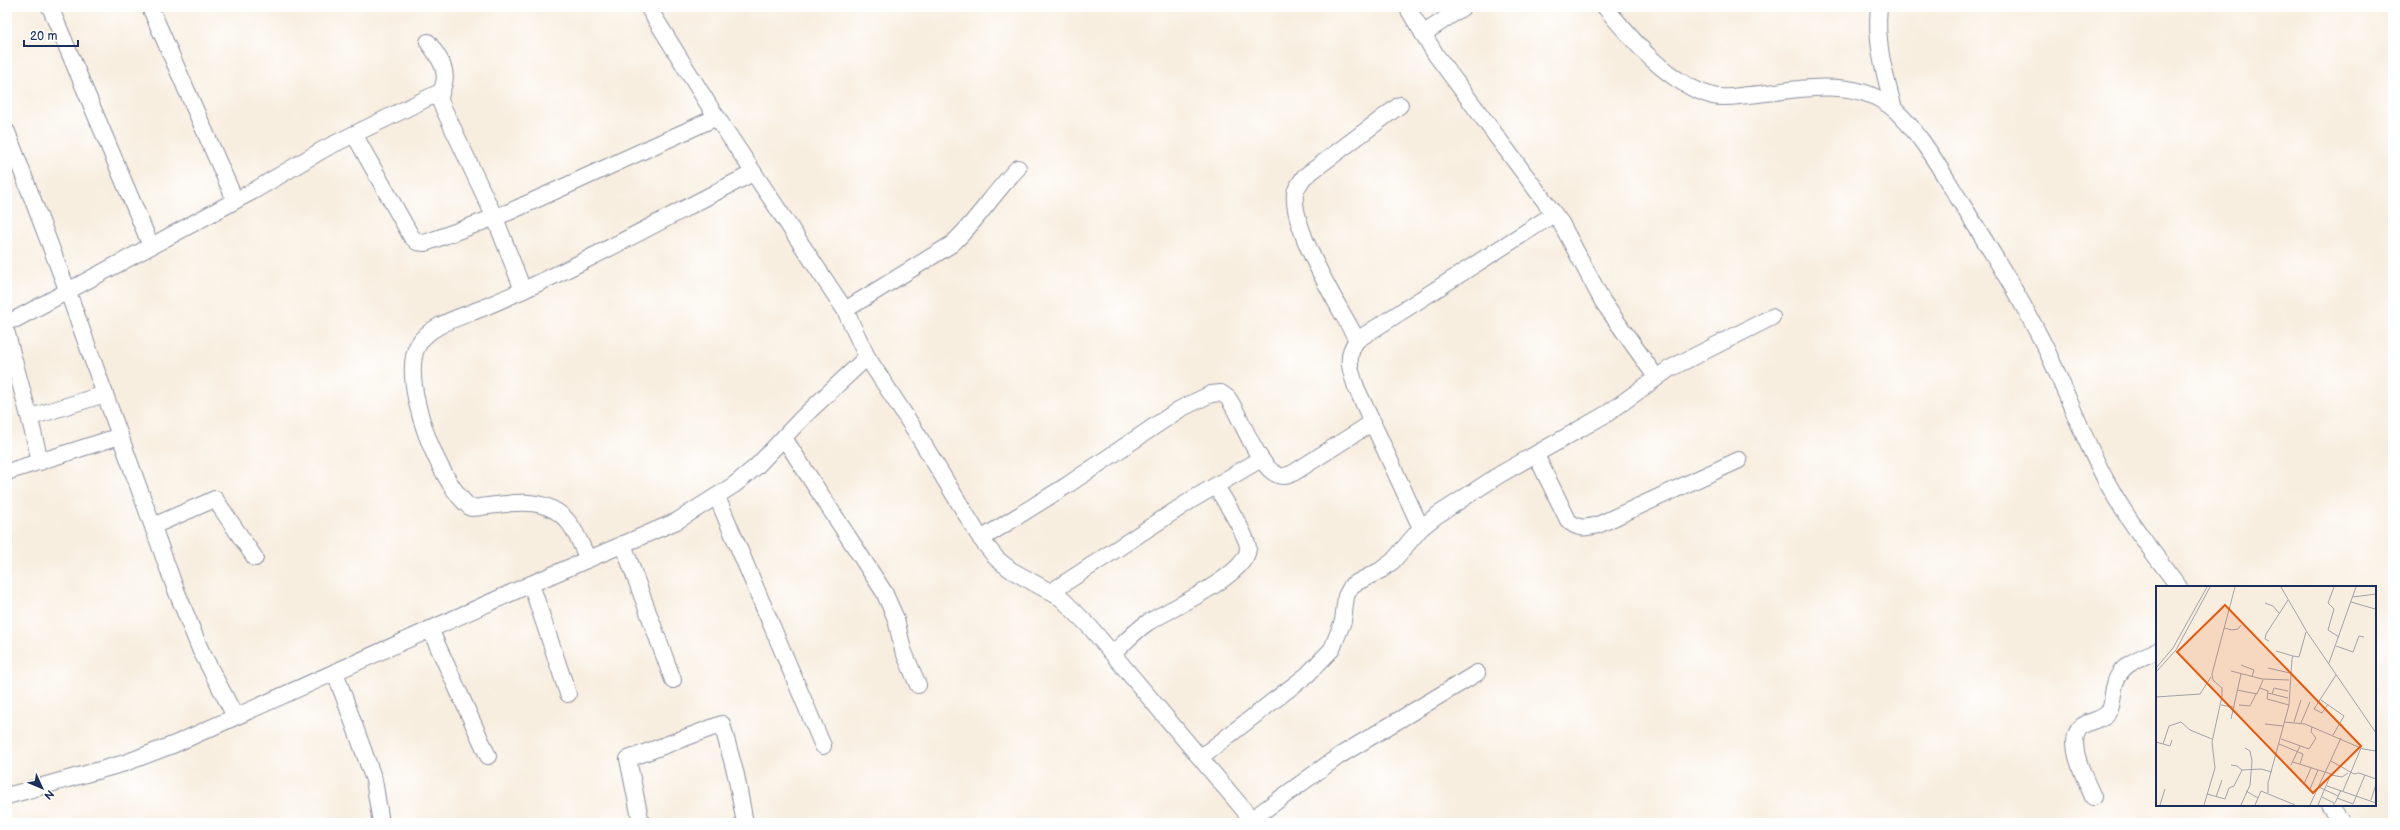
<svg xmlns="http://www.w3.org/2000/svg" width="2400" height="830" viewBox="0 0 2400 830" font-family="'Balsamiq Sans',sans-serif">
<style>
.lines{fill:none;stroke-linecap:round;stroke-linejoin:round}
.street-casing{stroke:#8a8e9e;stroke-width:18}
.street{stroke:#fff;stroke-width:16}
.inset-road{fill:none;stroke:#a0a2ab;stroke-width:1}
.view{fill:#e8590c;fill-opacity:0.15;stroke:#e8590c;stroke-width:2}
.inset-edge{fill:none;stroke:#1b2f5e;stroke-width:2}
</style>
<rect width="100%" height="100%" fill="#fff"/>
<filter id="ink" filterUnits="userSpaceOnUse"><feTurbulence type="fractalNoise" baseFrequency=".025" numOctaves="2"/><feDisplacementMap in="SourceGraphic" scale="8" xChannelSelector="R" yChannelSelector="G"/><feConvolveMatrix kernelMatrix="1 2 1 2 8 2 1 2 1" color-interpolation-filters="sRGB"/></filter>
<filter id="wash" filterUnits="userSpaceOnUse"><feTurbulence type="fractalNoise" baseFrequency=".012" numOctaves="4" result="noise"/><feDisplacementMap in="SourceGraphic" scale="16" xChannelSelector="R" yChannelSelector="G"/><feGaussianBlur stdDeviation="0.9" result="paint"/><feColorMatrix in="noise" values="0 0 0 0 0 0 0 0 0 0 0 0 0 0 0 0 0 1.4 0 .05"/><feComposite in="paint" operator="in"/></filter>
<g filter="url(#wash)">
<rect width="100%" height="100%" fill="#f8eedf"/>
</g>
<g filter="url(#ink)">
<g class="lines">
<g class="street-casing">
<g id="street">
<path d="M50,7L151,246"/>
<path d="M150,7L235,200"/>
<path d="M648,7L710,107L845,310L867,357L916,432L981,539L997,559L1011,570L1061,598L1090,627L1255,823"/>
<path d="M1407,7L1436,55L1561,223L1603,302L1656,377"/>
<path d="M1605,7C1634,42 1668,84 1713,96C1724,99 1738,96 1749,95C1796,91 1855,74 1895,110C1923,136 1942,173 1962,204C1992,252 2022,300 2047,351C2068,395 2084,441 2108,484C2128,521 2154,554 2179,587"/>
<path d="M1879,7C1875,43 1885,75 1894,109"/>
<path d="M1423,34L1463,7"/>
<path d="M428,42C436,54 448,67 444,83C442,90 440,93 440,101L495,218L523,290"/>
<path d="M7,132L68,292L174,585L200,649L235,716"/>
<path d="M354,134L411,236L417,242L425,243L509,212L717,117"/>
<path d="M845,310L952,244C977,221 994,192 1018,168"/>
<path d="M7,321L16,319L255,190L324,149L440,92"/>
<path d="M7,334C18,377 31,419 40,462"/>
<path d="M1357,340C1339,306 1291,230 1295,193C1296,188 1301,182 1304,177L1400,105"/>
<path d="M31,417L105,394"/>
<path d="M784,438L884,592L896,619L903,650L918,685"/>
<path d="M1536,455L1568,520C1577,530 1586,528 1598,525L1739,460"/>
<path d="M7,472L120,436"/>
<path d="M717,497L823,746"/>
<path d="M153,526L215,499L255,558"/>
<path d="M1421,528L1356,387C1350,370 1345,356 1357,340L1554,214"/>
<path d="M981,539L1066,486L1180,409L1211,394L1221,393L1228,398C1241,416 1258,468 1278,475C1285,478 1292,474 1298,470L1373,422"/>
<path d="M623,544L673,680"/>
<path d="M588,559C582,547 577,533 569,523C545,492 505,505 471,508C440,486 398,380 418,345C429,324 465,316 485,307C577,268 665,218 753,173"/>
<path d="M531,584L568,694"/>
<path d="M1051,592L1193,499L1261,459"/>
<path d="M430,629L488,756"/>
<path d="M1113,654C1124,643 1134,632 1147,623C1168,610 1248,575 1248,548C1248,537 1223,498 1216,486"/>
<path d="M335,672L374,780L381,823"/>
<path d="M1201,757L1307,675L1332,649L1343,621L1346,596L1352,585L1381,570L1393,561L1421,528L1436,516L1499,475L1608,413L1669,369L1772,317"/>
<path d="M7,796L125,763L175,744L531,584L677,521L734,485L757,466L803,417L867,357"/>
<path d="M2093,797C2086,780 2064,740 2082,726C2090,720 2104,720 2109,711C2113,704 2112,697 2114,688C2118,665 2137,659 2157,651"/>
<path d="M2329,805L2342,823"/>
<path d="M1252,819L1339,756L1477,673"/>
<path d="M641,823L628,759L722,724L736,775L745,823"/>
</g>
</g>
<use href="#street" class="street"/>
</g>
</g>
<g transform="translate(2156 586)">
<rect width="220" height="220" fill="#f8eedf"/>
<path class="inset-road" d="M125,1L151,46L220,147M178,1L172,17L178,23L172,44L183,51M197,11L220,8M195,16L219,23M109,17L117,20L123,27M68,42L76,44L82,43L85,39M113,55L109,53L110,48L132,14M180,60L197,66L203,50L208,51M120,65L137,70M173,77L200,1M85,79L98,84L96,91M0,82L17,62L51,1M112,82L134,87M75,85L106,93L133,94M0,86L20,64L54,1M104,102L112,105L111,113L133,119M81,104L101,108L107,94M112,107L132,112M116,108L118,102L132,105M0,111L44,108L55,91M165,114L188,130L177,149M172,118L166,127L158,123L180,89M65,119L77,121M83,119L94,120L100,108M75,133L85,88M128,136L149,138L207,163L220,165M138,136L145,114M145,137L154,116M109,138L127,140M125,153L153,163L160,152L155,146L156,141M0,156L14,160L16,154M7,158L13,140L25,136L34,144L56,153M123,158L147,168L144,178M175,175L198,188L203,187L220,193M137,176L175,188L162,219M75,179L81,180L86,184M135,179L144,160M175,189L186,191L192,187M148,198L155,182M171,200L220,217M163,201L182,210M154,203L162,184M90,205L102,212M187,205L205,162M112,207V197L133,119L136,73L137,70L143,71L150,46M51,208L69,213L73,202L78,200L86,184L105,183L116,186M60,211L66,194M166,211L178,217V219M181,212L197,218L209,189M215,214L220,198M179,217L185,204M4,219L9,203M48,219L59,182L56,156L66,110V102L57,94L56,88L79,1M85,219L94,199L96,175L94,165L89,162M99,219L105,205L139,219M154,219L185,152"/>
<path class="view" d="M69,19L205,160L157,207L21,66Z"/>
<rect width="220" height="220" class="inset-edge"/>
</g>
<rect width="2400" height="830" fill="none" stroke="#fff" stroke-width="24"/>
<g transform="translate(42 788) rotate(134)" stroke="#ffffff" stroke-width="3" paint-order="stroke">
<path d="M0-3L7 15L0 10L-7 15Z" fill="#1b2f5e"/>
<text y="-6" font-size="11" font-weight="bold" text-anchor="middle" fill="#1b2f5e">N</text>
</g>
<path d="M24 40v6h54v-6" fill="none" stroke="#1b2f5e" stroke-width="2"/>
<text x="30" y="40" font-size="12" fill="#1b2f5e" stroke="#ffffff" stroke-width="3" paint-order="stroke">20 m</text>
</svg>
